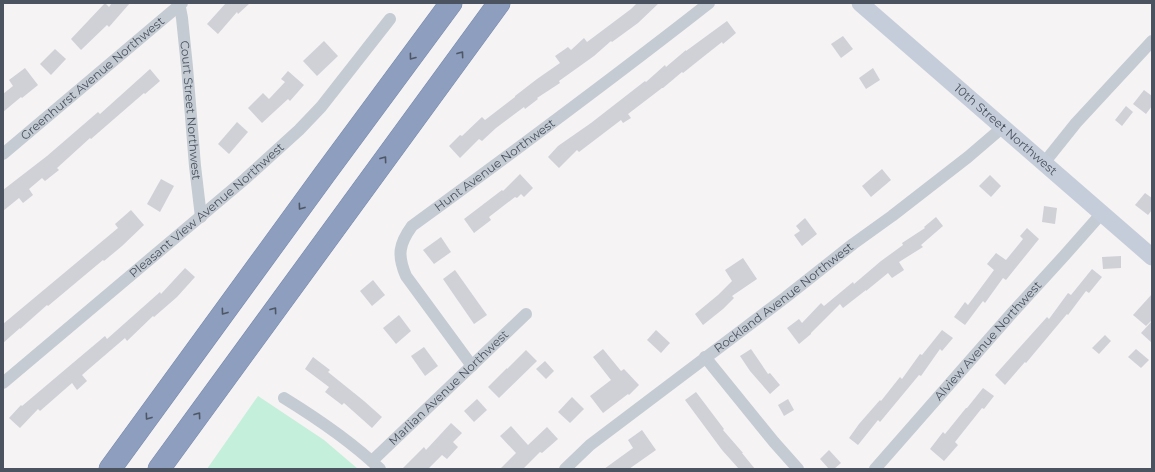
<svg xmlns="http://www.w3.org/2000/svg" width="1155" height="472" viewBox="0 0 1155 472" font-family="Montserrat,sans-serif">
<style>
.green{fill:#c4efdb}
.building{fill:#d0d1d7}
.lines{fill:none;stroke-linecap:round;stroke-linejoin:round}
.motorway-casing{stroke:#7888ab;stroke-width:23}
.minor{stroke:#c4cbd3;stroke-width:12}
.secondary{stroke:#c6cdda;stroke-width:17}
.motorway{stroke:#8d9ebf;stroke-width:22}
.oneway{stroke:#4e5765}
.labels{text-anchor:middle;stroke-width:3;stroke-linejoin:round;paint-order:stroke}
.street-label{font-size:12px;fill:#4b5360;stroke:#fff}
</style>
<rect width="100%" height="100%" fill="#f5f3f3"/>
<path class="green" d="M258,396L324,440L358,469H207Z"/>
<g class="building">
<path d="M105,3L109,7L112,3H130L109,27L107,25L81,50L71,39Z"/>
<path d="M226,3H250L238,14L237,12L218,34L207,24Z"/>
<path d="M637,3H659L638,23L612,42L611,41L594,56L559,81L560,83L537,98L538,99L525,109L524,107L496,128L482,141L479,139L460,158L449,146L460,135L462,136L482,117L485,120L515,97V96L537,79L560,63L555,56L568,47L571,50L584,38L587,42L631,9Z"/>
<path d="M727,21L736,33L723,44L722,42L703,57L683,73L682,72L663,88H662L628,114L631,118L623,123L621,120L579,152L577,150L559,168L548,157L558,146L591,123L645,81L646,82L665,65L666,67L686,50V51Z"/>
<path d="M843,36L853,49L841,58L831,44Z"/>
<path d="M324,41L338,56L317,76L303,61Z"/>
<path d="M55,49L66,59L51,75L40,64Z"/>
<path d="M25,68L38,85L22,98L21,97L3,112V94L13,86L9,80Z"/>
<path d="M873,68L880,80L866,89L859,78Z"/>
<path d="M150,69L160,81L145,94L144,93L91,139L90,138L57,168L59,170L45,181L42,178L29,189L33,195L23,203L19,198L3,211V190L47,156L98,112L100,114Z"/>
<path d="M288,71L304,85L290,101L288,99L262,123L248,108L263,93L269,99L285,82L281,79Z"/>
<path d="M1144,90L1152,96V106L1146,114L1133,104Z"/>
<path d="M1126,106L1133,112L1122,126L1115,120Z"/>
<path d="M237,122L248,132L229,154L218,144Z"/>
<path d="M882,169L891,180L871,197L862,186Z"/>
<path d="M520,174L533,188L524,197L521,194L517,198L515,197L489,217L491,220L474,233L464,219L502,190L503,191Z"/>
<path d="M990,175L1001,186L991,197L979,186Z"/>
<path d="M161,179L174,186L160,212L147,204Z"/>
<path d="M1145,193L1152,198V210L1148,215L1135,205Z"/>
<path d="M1044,206L1057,208L1055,224L1042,222Z"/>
<path d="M131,210L144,225L122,246L104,261L103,260L48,306L47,305L20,329V328L3,343V324L118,228L115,224Z"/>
<path d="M936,217L943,226L921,245L923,247L899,262L904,270L892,278L888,273L866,291V290L843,308L840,304L811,333V334L799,344L787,328L799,319L802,323L821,303L824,306L853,282L854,284L881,261L903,245L902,243L925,228L924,227Z"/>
<path d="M805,218L817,234L802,246L794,235L800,231L796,226Z"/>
<path d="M1027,228L1039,239L1006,280L1003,278L985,303L983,301L965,325L954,317L965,302L968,305L994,270L987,264L996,253L1006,260L1023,239L1020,236Z"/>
<path d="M441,237L451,252L434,264L423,250Z"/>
<path d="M1121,256V268L1103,269L1102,257Z"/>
<path d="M743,258L757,279L732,296L734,298L723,309L703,325L695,314L718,295L732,281L725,270Z"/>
<path d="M185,268L195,277L177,297L154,317L153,316L127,341L125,338L90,368L82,375L87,381L77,390L72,383L40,411L38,409L20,428L9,418L21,405L22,406L80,357L105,336L107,339L160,292L161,294Z"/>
<path d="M1092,269L1102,277L1089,293L1086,291L1068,315L1067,314L1026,363L1025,362L1005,385L995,375L1047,317L1049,319L1068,293L1071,295Z"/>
<path d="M455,270L487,315L474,324L443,279Z"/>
<path d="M373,280L385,295L372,306L360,291Z"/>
<path d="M1152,294V320L1146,326L1133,315Z"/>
<path d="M399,315L411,331L396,344L383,328Z"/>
<path d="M1152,321V343L1141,333Z"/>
<path d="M656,330L670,343L661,353L647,340Z"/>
<path d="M942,330L953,338L942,351L940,349L921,376L919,375L880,422L878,420L858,445L849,438L859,424L880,400L881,401L900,377L902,379L920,354L922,355Z"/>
<path d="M1105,335L1111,341L1099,354L1092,348Z"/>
<path d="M424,347L438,366L425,376L411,356Z"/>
<path d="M603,349L621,371L624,369L639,385L629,395L628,394L603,413L590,396L611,380L593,357Z"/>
<path d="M751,349L768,374L770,373L780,385L770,394L750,371L740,356Z"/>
<path d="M1136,349L1149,360L1141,368L1128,357Z"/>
<path d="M526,350L537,361L499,398L488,387L507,368V369Z"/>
<path d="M313,357L330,370L328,372L364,401L382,417L372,428L344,403L342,405L325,392L329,387L305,369Z"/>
<path d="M545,361L554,371L546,379L536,369Z"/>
<path d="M983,388L994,396L984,409L982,408L955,442L958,445L944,461L930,449L943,432L945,434L966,408H967Z"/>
<path d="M696,392L724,429L723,430L743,453H742L755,469H739L722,450L685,400Z"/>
<path d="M572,397L584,409L570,423L558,412Z"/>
<path d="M477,399L487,410L474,422L464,411Z"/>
<path d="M788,399L794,410L784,416L778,405Z"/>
<path d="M451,423L462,433L453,442L458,447L447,459L442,455L428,469H402L424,447L426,450Z"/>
<path d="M511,426L528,445L547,427L558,439L542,453L540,452L523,469H500L516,453L500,436Z"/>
<path d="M642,430L656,450L629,469H604L633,448L628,440Z"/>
<path d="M829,450L841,463L834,469H829L820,459Z"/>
</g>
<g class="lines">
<g class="motorway-casing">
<g id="motorway">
<path d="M110,469L324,175L451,3"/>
<path d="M159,469L499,3"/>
</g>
</g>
<g class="minor">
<path id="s1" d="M179,3L182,18L187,67L195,166L201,217"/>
<path id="s2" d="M3,154L182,3"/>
<path d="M1044,163L1076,123L1152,41"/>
<path d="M705,357L774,442L798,469"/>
<path id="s3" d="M472,366L406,276C397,255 399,244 412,226C512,153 612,79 709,3"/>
<path id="s4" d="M3,383L245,179L299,130L321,107L390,19"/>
<path d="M284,398C318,419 351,441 380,469"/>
<path id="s5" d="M372,461L526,314"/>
<path id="s6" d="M565,469L590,445L786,297L853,244L892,216L968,157L1003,127"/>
<path id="s7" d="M875,469L961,371L1012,313L1064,256L1102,213"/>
</g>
<path class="secondary" id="s8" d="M860,3L1152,257"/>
<use href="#motorway" class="motorway"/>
</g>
<defs><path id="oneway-chevron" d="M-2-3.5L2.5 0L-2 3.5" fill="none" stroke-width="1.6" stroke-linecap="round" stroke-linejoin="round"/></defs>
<g class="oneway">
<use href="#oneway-chevron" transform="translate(461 54) rotate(-54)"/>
<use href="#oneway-chevron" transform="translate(412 57) rotate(127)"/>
<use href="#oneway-chevron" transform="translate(384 159) rotate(-54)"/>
<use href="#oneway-chevron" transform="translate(301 207) rotate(126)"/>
<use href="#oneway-chevron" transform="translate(274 310) rotate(-54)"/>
<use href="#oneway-chevron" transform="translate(224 312) rotate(126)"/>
<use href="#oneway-chevron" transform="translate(198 415) rotate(-54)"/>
<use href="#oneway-chevron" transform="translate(148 417) rotate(126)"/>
</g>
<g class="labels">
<g class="street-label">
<text dy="4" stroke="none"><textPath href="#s2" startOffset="117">Greenhurst Avenue Northwest</textPath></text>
<text dy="4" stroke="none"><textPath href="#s1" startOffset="108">Court Street Northwest</textPath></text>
<text dy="4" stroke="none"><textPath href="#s8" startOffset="193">10th Street Northwest</textPath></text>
<text dy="4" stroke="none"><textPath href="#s3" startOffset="268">Hunt Avenue Northwest</textPath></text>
<text dy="4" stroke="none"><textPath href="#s4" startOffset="267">Pleasant View Avenue Northwest</textPath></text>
<text dy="4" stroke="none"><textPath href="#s6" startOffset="278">Rockland Avenue Northwest</textPath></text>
<text dy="4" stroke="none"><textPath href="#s7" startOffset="171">Alview Avenue Northwest</textPath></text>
<text dy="4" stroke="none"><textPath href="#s5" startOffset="106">Marlian Avenue Northwest</textPath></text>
</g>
</g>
<rect width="1155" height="472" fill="none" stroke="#4b5360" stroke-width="8"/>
</svg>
